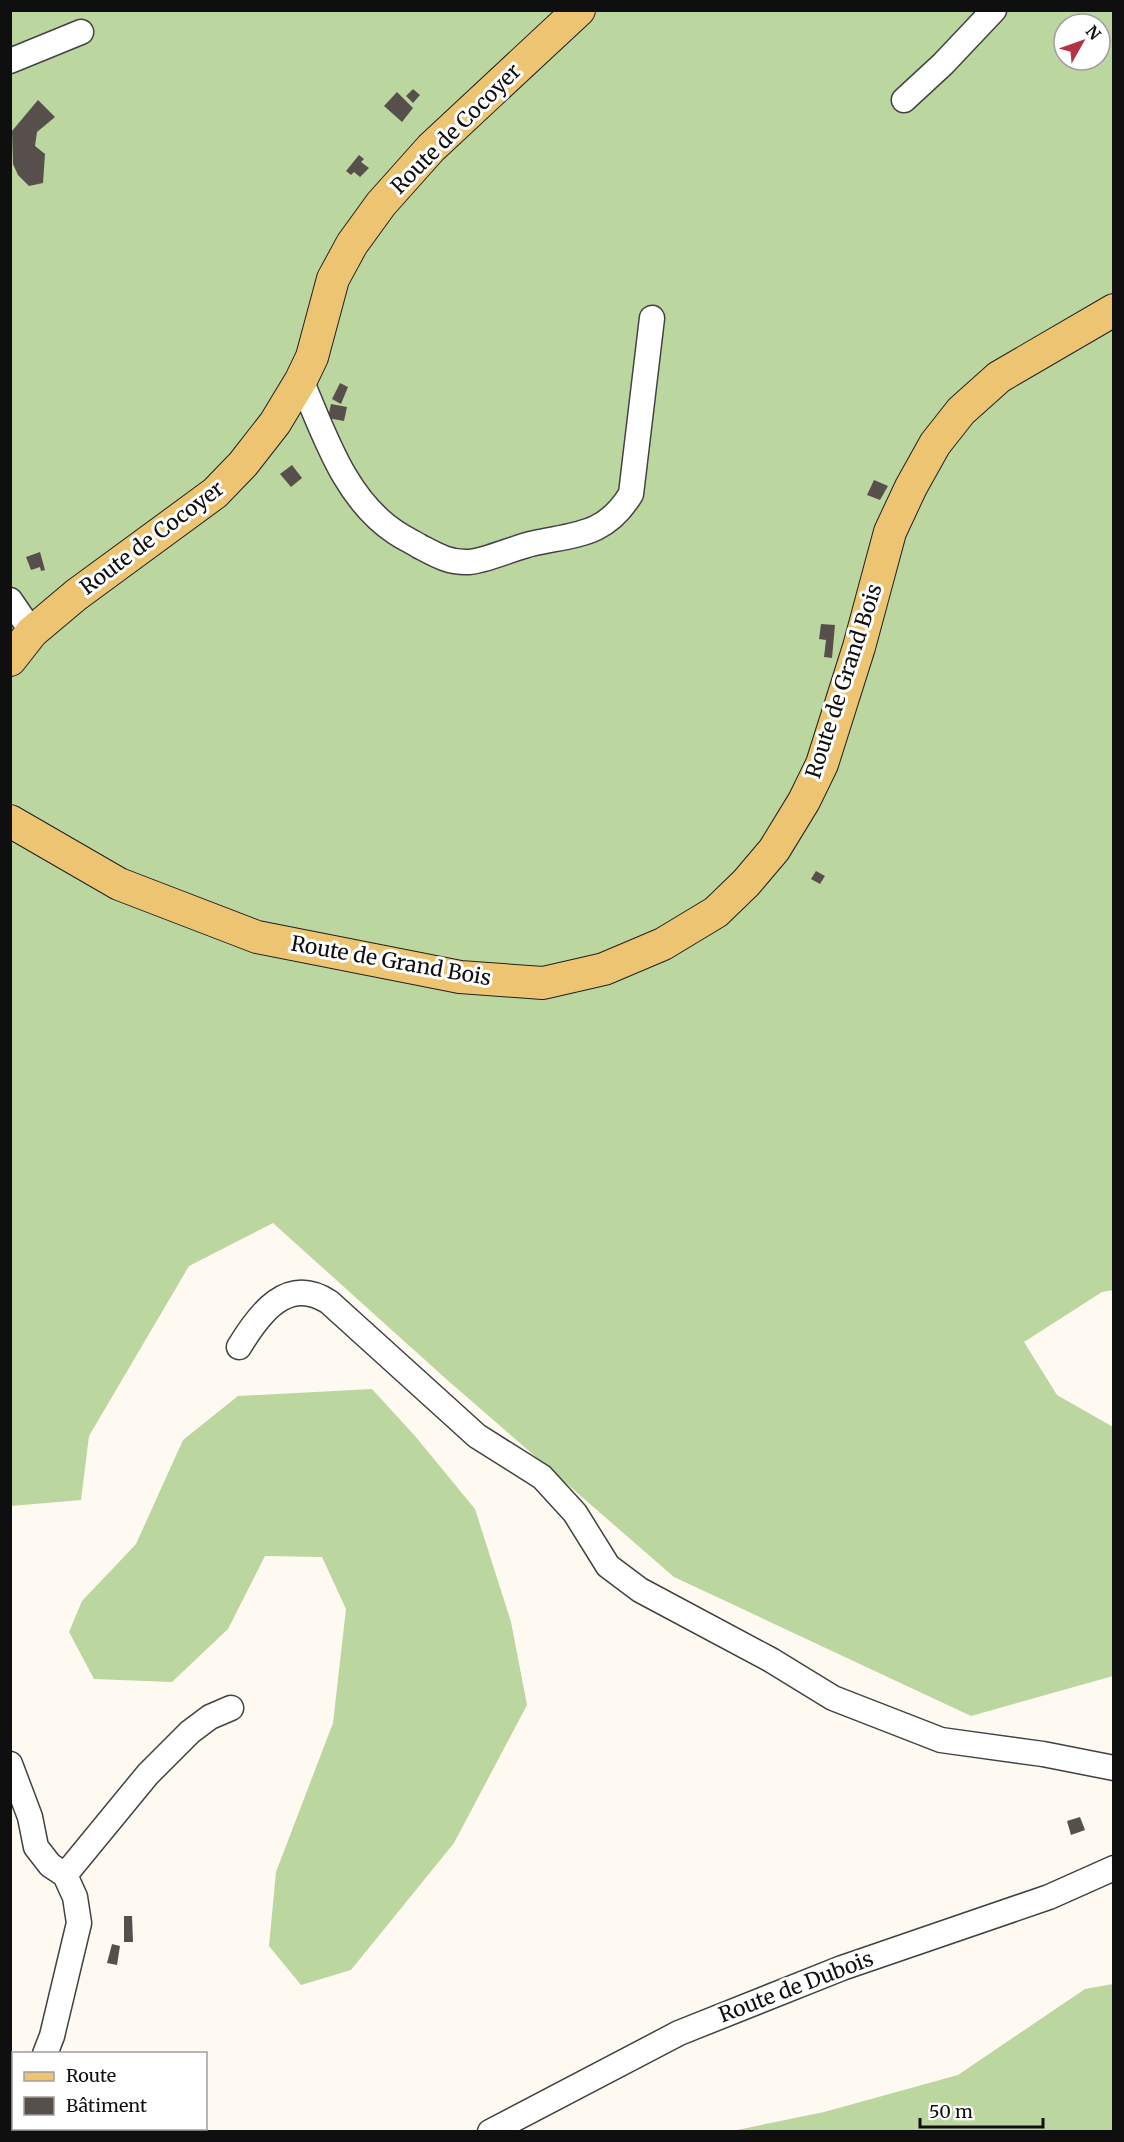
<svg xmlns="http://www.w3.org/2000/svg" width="1124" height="2142" viewBox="0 0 1124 2142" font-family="Merriweather,serif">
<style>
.forest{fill:#bbd69e;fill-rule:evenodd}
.building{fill:#574f4c}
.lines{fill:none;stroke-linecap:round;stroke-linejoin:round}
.minor-casing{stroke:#424242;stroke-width:27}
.major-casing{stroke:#202020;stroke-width:34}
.minor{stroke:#fff;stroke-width:24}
.major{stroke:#edc572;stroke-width:32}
.labels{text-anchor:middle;stroke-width:6;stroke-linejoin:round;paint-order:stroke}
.street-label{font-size:21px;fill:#0f0f0f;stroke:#fff}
</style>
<rect width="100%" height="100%" fill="#fefaf2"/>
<g class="forest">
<path d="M11,11H1113V1290L1102,1292L1024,1342L1057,1395L1113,1427V1676L971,1716L674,1577L445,1378L273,1223L189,1266L89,1436L81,1500L11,1506ZM1064,24H1100V60H1064Z"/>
<path d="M372,1389L415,1436L475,1509L511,1622L527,1705L454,1843L351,1970L301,1985L269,1946L276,1872L333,1723L346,1609L322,1557L265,1556L228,1629L172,1682L94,1679L69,1632L82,1601L136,1544L183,1440L238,1396Z"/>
<path d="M1113,1984V2131H732L824,2112L958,2075L1085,1989Z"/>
</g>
<g class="building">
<path d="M413,89L420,95L413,103L406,96Z"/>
<path d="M397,92L413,108L402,122L384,106Z"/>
<path d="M38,100L55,117L37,132L35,146L45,154L43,183L29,186L18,175L13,164L12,131Z"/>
<path d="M359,155L364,159L361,162L369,168L360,177L354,172L351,175L346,171Z"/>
<path d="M340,383L348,387L341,404L332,399Z"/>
<path d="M331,404L347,407L344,421L328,418Z"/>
<path d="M292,465L302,478L291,487L280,474Z"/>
<path d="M874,480L888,486L880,500L867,495Z"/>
<path d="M40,552L45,570L41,571L40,567L31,570L26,557Z"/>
<path d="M821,624L835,625L832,658L824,657L826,640L819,639Z"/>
<path d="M816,871L825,876L820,884L811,879Z"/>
<path d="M1080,1817L1085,1830L1071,1835L1067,1821Z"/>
<path d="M124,1916H132L133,1942H124Z"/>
<path d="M112,1944L120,1946L117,1965L107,1963Z"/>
</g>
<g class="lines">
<g class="minor-casing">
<g id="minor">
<path d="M10,61L81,32"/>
<path d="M904,100L943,64L994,10"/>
<path d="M301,380C324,433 344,498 395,532C402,537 411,541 419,546C436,555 449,563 469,562C486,561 515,547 535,543C578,534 606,535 631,494L652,318"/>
<path d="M10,600L32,632"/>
<path d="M239,1347C259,1314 287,1275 329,1302L477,1436L542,1477L575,1513L608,1566L640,1590L771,1660L833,1698L941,1740L1043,1754L1114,1768"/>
<path d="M10,1764L30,1817L36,1847L50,1865L65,1875L75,1897L79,1923L52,2036L45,2054"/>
<path d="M65,1875L148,1774L190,1732L210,1717L231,1708"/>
<path d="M17,2132V2128"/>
<path d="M490,2132L679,2033L842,1968L1049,1897L1114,1868"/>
</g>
</g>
<g class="major-casing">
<g id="major">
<path d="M10,660L32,632L76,595L215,493L243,464L275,423L301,380L312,357L333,279L352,244L381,204L431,148L579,10"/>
<path d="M10,821L119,884L257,937L460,977L543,983L604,969L663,944L716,912L746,883L774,850L804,801L822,764L859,647L890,532L911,487L935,444L961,411L999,377L1114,310"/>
</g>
</g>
<use href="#minor" class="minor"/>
<use href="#major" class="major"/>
</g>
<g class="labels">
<g class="street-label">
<text transform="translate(456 129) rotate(-45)" y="7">Route de Cocoyer</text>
<text transform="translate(152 538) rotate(-37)" y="7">Route de Cocoyer</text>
<text transform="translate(844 681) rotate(-72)" y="7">Route de Grand Bois</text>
<text transform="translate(391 961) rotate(10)" y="7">Route de Grand Bois</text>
<text transform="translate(796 1987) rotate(-21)" y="7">Route de Dubois</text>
</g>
</g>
<rect width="1124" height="2142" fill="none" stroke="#0f0f0f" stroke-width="24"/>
<rect x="12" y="2052" width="195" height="78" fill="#ffffff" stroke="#9f9f9f" stroke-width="1.5"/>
<rect x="24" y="2072" width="30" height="9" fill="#edc572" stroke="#9f9f9f" stroke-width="1.5"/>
<text x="66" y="2082" font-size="18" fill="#0f0f0f">Route</text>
<rect x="24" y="2097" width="30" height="18" fill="#574f4c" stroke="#9f9f9f" stroke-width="1.5"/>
<text x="66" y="2112" font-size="18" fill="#0f0f0f">Bâtiment</text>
<g transform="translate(1082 42) rotate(50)"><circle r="28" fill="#ffffff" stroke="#9f9f9f" stroke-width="1.5"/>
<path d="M0-4.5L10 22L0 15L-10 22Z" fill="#b43242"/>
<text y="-9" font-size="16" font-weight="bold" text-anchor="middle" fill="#0f0f0f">N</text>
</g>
<path d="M920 2118v9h123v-9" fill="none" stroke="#0f0f0f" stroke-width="3"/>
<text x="929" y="2118" font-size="18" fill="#0f0f0f" stroke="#ffffff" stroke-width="4.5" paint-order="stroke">50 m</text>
</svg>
